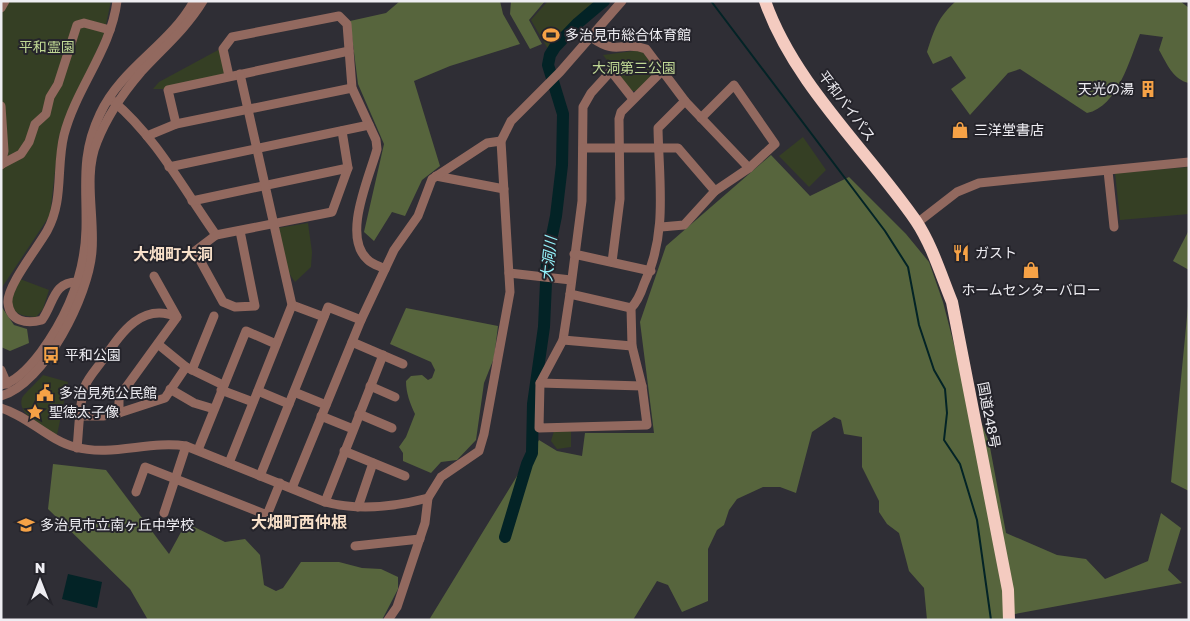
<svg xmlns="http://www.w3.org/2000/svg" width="1190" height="621" viewBox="0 0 1190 621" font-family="'Golos Text','Noto Sans JP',sans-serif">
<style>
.green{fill:#353f24}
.forest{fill:#57653d}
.water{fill:#032326}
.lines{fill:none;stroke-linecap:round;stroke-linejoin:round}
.stream{stroke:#032326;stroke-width:2}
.river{stroke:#032326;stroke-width:12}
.minor{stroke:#92695f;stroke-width:9}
.highway{stroke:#f4cbc0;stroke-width:12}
.labels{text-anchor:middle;stroke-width:4;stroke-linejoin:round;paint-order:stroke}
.poi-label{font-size:14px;fill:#eeedf2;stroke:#25242b;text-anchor:start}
.park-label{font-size:14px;fill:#bfd794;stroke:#25242b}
.street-label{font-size:14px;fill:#eeedf2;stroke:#25242b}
.water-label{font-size:15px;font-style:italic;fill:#95f5fd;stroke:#25242b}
.quarter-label{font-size:16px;font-weight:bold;fill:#f8e0c9;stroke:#25242b}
</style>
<rect width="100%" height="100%" fill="#2f2e35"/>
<g class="green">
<path d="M1,1H111L104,34L59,136L50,215L1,289Z"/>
<path d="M548,1H600L548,49L531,20Z"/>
<path d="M220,49L225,71L222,76L163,89H153L159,82Z"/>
<path d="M641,50L657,70L637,91H631L603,55Z"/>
<path d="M803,137L826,170L809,187L779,156Z"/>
<path d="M1189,167V214L1120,220L1115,173Z"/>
<path d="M308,223L312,252L311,267L295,282L288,272L278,228Z"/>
<path d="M20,279L49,290L43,309L36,317C22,316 15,315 10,302Z"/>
<path d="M43,375L68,382L57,435C47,428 16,415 22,398C24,394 39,380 43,375Z"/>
<path d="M571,430V447L557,449L551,441L554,431Z"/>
</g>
<g class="forest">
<path d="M400,1H500L503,14L520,44L450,66L414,81L440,166L422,180L405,216L392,212L374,241L364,232L384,144L358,84L350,21L386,13Z"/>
<path d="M511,1H545L529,20L542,44L530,49L510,14Z"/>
<path d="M956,1H1180L1189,8V83C1173,80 1166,62 1159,50L1163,37L1140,34C1130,58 1118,107 1087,113L1020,69L1008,73L970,115L951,89L966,78L951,56L933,64L927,52C934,30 938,17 956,1Z"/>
<path d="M771,155L810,196L849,177L906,234L929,262L943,302L961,372L989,442L1006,533L1057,555L1086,559L1105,579L1148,561L1161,513L1181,528L1168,570L1182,583L1004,616L1003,620H927L924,588L909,571L899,533L887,524L879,512V501L862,467V437L844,434L841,420L834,417L812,432L796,493L780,487H763L737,499L729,510L724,525L717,530L708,549V601L682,612L668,585L657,581L633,620H429L539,440L557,451L582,456L585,433H654L640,322L666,246Z"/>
<path d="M1189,230V270L1173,261Z"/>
<path d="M1189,296V491L1171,482Z"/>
<path d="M1,306L14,325L27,329L29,343L10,351L1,347Z"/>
<path d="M406,308L498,326L494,358L484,383L476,440L457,460L441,462L431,473L403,461V453L399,447L406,437L415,414C410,403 406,393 406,381L411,376L422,375L428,380L432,378L435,370L431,362L390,344Z"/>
<path d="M53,464L106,470L169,554L186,523L225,542L245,539L260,555L264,585L276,591L283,588L301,562H339L362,568L381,569L398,577V589L382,620H148L130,589L48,509Z"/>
</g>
<path class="water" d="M68,574L102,582L97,608L62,599Z"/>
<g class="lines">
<path class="stream" d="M711,1L885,231L908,267L919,325L934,370L945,389L947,413L944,440L960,464L977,520L991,620"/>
<path class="river" d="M505,537L527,464L532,453L533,404L544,327L547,260L556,216L562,165L563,114L548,65L550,55L555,47L578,23L604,1"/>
<g class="minor">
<path d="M1,8L5,1"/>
<path d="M591,37C619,57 621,40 646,49L685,101L749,168"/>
<path d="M229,76L223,49L232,37L339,16L347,24L352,88L376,140L377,149C370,176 341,237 368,260C372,264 379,266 385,269"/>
<path d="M633,99L611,71L591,93L583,107L582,201L570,294L563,340L540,383L539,428L647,425L642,386L632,346L631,308C638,301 641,293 644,284C668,233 659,183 658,128L685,101"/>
<path d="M113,101C156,137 184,190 216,235"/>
<path d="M1,106L4,151L1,165"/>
<path d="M176,124L168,90L349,51"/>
<path d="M147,136L176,124L352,88"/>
<path d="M583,148H678L715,191"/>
<path d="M2,164L21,154L29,142L35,124L46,114L50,97L58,84L77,25L84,23L110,30"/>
<path d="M169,167L369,125"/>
<path d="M1108,171L1114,227"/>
<path d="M436,176L504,189"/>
<path d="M192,201L348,168"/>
<path d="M917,223L957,192L979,183L1189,162"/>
<path d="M661,227L684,225L715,191L749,168L775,144L734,85L701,118"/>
<path d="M240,231L255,306L235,307L223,302L195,251L216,235L332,212L348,168L342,131"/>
<path d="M574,254L651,271"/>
<path d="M612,262L620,199L619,119L621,112L663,70"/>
<path d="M509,273L571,280"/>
<path d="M77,282C53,282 54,303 42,320C27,324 10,322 8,303C6,287 38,247 47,231C64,201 56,167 64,135C76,88 111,50 117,1"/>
<path d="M570,294L631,308"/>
<path d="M292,305L324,317"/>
<path d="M563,340L632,346"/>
<path d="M352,342L403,364"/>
<path d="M159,345L186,367L223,385"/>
<path d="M1,370L7,384"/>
<path d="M192,370L214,316"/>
<path d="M540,383L642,386"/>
<path d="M1,385C17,382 32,364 41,352C67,316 85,274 86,229C87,186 80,156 100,114C121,68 170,45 194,1"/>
<path d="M370,386L395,397"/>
<path d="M170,389L194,403L214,409"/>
<path d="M221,390L253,402"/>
<path d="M258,391L289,404"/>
<path d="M294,392L326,405"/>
<path d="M1,396C45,383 89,295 92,251C95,216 83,175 97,142C107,116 123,93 141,72C163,48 186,29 203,1"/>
<path d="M1,408C28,416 48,440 75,447C112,457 150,440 186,446L325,502C359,511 394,507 428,498"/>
<path d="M119,413V397L177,317L154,276"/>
<path d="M359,414L392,428"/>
<path d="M81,416H103L119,413L165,398L186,367"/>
<path d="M321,416L353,429"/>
<path d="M77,448C79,430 79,403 85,386C88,378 97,368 102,361C120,335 141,301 177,317"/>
<path d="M198,450L246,331L276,344"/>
<path d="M344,451L405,476"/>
<path d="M229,463L292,305L240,74"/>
<path d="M260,476L328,307L361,320"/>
<path d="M292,488L361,320L394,250L418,216L432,179L487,143L501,141"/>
<path d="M136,492L145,467L267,515L280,483"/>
<path d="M325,502L383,355"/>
<path d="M358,507L373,463"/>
<path d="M164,513L186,446"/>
<path d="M355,546L420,539"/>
<path d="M388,620L397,607L425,523L428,498L441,477L479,451L484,434L510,292L501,141L511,121L560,72L622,1"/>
</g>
<path class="highway" d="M765,1C794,84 867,150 916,221C932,245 941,275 952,302L1008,590L1009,620"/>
</g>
<defs>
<g id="stadium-bare" transform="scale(1.35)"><path d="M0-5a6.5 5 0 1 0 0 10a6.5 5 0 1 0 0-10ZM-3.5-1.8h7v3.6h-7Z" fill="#f6a246" stroke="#25242b" stroke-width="2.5" paint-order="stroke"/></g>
<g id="building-bare" transform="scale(1.35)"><path d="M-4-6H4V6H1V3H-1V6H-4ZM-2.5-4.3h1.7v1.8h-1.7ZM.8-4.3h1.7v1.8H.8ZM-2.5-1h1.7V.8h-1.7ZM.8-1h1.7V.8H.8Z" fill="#f6a246" stroke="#25242b" stroke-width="2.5" paint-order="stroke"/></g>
<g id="shop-bare" transform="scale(1.35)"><path d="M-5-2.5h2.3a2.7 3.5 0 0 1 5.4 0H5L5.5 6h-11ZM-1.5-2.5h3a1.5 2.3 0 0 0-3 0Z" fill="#f6a246" stroke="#25242b" stroke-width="2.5" paint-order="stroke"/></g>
<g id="restaurant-bare" transform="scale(1.35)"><path d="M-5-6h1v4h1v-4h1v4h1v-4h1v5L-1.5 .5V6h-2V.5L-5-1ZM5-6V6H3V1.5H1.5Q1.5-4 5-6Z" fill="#f6a246" stroke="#25242b" stroke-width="2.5" paint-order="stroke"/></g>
<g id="bus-bare" transform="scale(1.35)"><path d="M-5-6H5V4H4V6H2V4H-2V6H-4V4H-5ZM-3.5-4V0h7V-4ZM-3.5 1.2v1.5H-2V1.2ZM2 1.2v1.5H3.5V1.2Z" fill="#f6a246" stroke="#25242b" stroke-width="2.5" paint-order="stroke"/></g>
<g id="civic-bare" transform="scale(1.35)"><path d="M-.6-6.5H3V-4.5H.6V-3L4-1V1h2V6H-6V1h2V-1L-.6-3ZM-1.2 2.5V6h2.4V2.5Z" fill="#f6a246" stroke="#25242b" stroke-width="2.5" paint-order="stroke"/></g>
<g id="sight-bare" transform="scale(1.35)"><path d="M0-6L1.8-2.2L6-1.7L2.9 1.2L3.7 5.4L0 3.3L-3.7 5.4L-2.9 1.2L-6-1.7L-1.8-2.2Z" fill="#f6a246" stroke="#25242b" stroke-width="2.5" paint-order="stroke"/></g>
<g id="school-bare" transform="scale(1.35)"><path d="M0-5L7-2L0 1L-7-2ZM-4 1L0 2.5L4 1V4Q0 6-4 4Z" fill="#f6a246" stroke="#25242b" stroke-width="2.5" paint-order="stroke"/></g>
</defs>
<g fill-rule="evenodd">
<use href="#stadium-bare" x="551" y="35"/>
<use href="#building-bare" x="1148" y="89"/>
<use href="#shop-bare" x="960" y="130"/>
<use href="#restaurant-bare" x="961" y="253"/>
<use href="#shop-bare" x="1031" y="270"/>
<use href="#bus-bare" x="51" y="355"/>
<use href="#civic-bare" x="45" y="393"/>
<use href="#sight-bare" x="35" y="412"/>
<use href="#school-bare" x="26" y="525"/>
</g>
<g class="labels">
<g class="poi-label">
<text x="565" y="40">多治見市総合体育館</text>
<text x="1134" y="94" text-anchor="end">天光の湯</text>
<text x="974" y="135">三洋堂書店</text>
<text x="975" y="258">ガスト</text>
<text x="1031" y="295" text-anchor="middle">ホームセンターバロー</text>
<text x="65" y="360">平和公園</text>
<text x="59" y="398">多治見苑公民館</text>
<text x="49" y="417">聖徳太子像</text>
<text x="40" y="530">多治見市立南ヶ丘中学校</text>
</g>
<g class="park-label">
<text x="47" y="52">平和霊園</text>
<text x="634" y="73">大洞第三公園</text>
</g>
<g class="street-label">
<text transform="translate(847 106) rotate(53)" y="5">平和バイパス</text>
<text transform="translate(989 415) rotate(79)" y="5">国道248号</text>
</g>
<g class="water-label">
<text transform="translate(549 259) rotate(-84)" y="5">大洞川</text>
</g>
<g class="quarter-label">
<text x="173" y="260">大畑町大洞</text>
<text x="299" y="528">大畑町西仲根</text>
</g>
</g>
<rect width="1190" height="621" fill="none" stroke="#eeedf2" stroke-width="5"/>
<g transform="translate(40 581)" stroke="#25242b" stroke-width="4" paint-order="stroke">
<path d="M0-4L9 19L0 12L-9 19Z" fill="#eeedf2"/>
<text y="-8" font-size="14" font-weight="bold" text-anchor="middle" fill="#eeedf2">N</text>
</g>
</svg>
